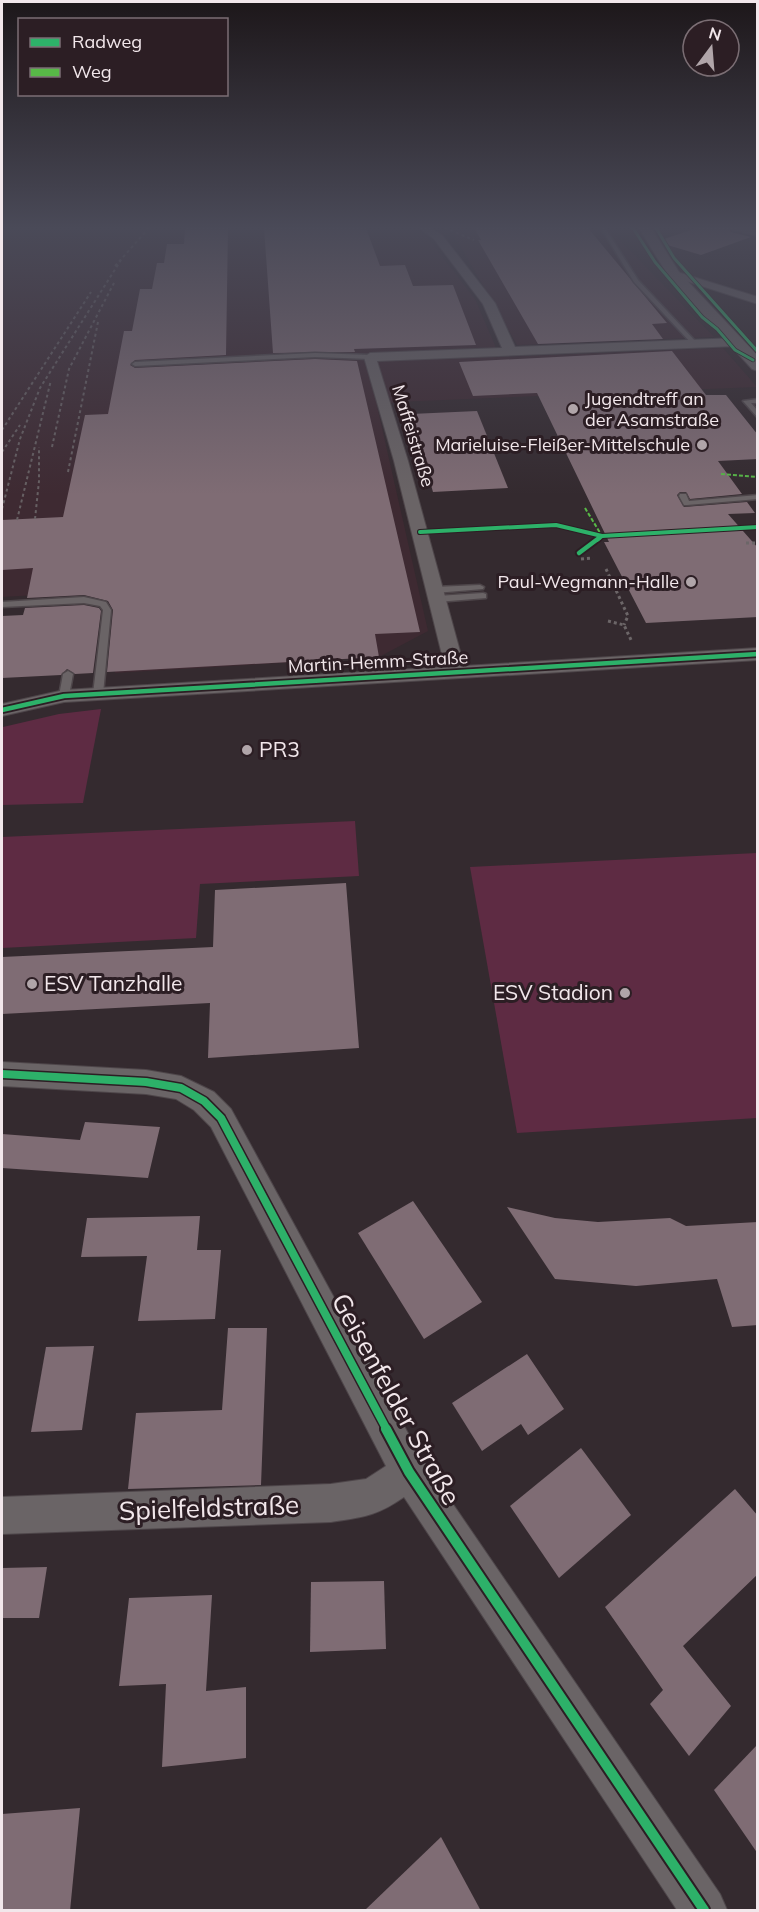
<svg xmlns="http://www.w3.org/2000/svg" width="759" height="1912" viewBox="0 0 759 1912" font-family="Mulish,sans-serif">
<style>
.built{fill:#3e2a32}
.green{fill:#5e2b43}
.building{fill:#7f6c74}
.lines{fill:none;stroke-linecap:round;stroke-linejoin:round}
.service-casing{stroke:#4e464a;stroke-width:3}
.minor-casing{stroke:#4e464a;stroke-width:2}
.tertiary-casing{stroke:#4e464a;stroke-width:2}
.path{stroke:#6c6668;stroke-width:3;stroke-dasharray:3 3;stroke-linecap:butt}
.service{fill:#6a6466;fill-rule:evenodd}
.minor{fill:#6a6466;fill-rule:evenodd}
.tertiary{fill:#6a6466;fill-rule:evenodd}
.rail{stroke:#676063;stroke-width:2;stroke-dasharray:3 3;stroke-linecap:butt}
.quiet{stroke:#58b947;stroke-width:2;stroke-dasharray:4 2;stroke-linecap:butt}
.cycleway-far4-casing{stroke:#2c1e24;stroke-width:4.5}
.cycleway-far3-casing{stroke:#2c1e24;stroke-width:6}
.cycleway-far2-casing{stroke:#2c1e24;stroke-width:8}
.cycleway-far1-casing{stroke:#2c1e24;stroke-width:11}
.cycleway-casing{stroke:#2c1e24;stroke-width:14}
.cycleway-far4{stroke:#2db169;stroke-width:3}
.cycleway-far3{stroke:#2db169;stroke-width:4}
.cycleway-far2{stroke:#2db169;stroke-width:4.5}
.cycleway-far1{stroke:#2db169;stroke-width:8}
.cycleway{stroke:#2db169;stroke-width:10}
.poi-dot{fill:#b0a5a9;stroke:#2c1e24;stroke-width:2}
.labels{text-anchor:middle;stroke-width:6;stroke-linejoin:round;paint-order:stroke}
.far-poi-label{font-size:18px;fill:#f2e7eb;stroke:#2c1e24;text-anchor:end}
.far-street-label{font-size:18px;fill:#f2e7eb;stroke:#2c1e24}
.poi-label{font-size:21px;fill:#f2e7eb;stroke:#2c1e24;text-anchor:start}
.near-street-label{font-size:26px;fill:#f2e7eb;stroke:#2c1e24}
</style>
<rect width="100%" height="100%" fill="#342a2f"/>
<g class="built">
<path d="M2,228H415L427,237L475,299L500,357L723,348L757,387L396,402L377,406L428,631L379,657L115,673L124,590L2,597Z"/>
<path d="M450,228H614L616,236L714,337L517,345Z"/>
</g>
<g class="green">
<path d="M101,709L83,803L2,805L3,727L59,714Z"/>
<path d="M355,821L359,876L200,884L196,938L2,948V837Z"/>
<path d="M757,853V1118L517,1133L470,867Z"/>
</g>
<g class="building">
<path d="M185,228H228L226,355L135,360L130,365L135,368L315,359L357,361L420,632L375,634L379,657L107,672L113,610L108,601L84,595L27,598L33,568L2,570V520L63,517L85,415L108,414L124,331H132L140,289H152L157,263H164L167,244H184Z"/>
<path d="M264,228H366L380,266L405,265L413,286L453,285L476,345L354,349L355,352L273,353Z"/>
<path d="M474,228H588L667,323L652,324L663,339L538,344L478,240H481Z"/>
<path d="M697,228H729L731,232L751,237L701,255L664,244L661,240Z"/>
<path d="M672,351L706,395H726L758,435V459L718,461L742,494L690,499L686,492H680L677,495L684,507L747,502L755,513L728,514L758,548V617L646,623L604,542H609L537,393L473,396L459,362Z"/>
<path d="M477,411L508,488L433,492L411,414Z"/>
<path d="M84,605L99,608L101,611L93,673L75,674L67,669L61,675L2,678V616L23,615L25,608Z"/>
<path d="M346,883L359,1048L208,1058L210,1003L2,1014V957L213,947L215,890Z"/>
<path d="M85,1122L160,1127L148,1178L2,1168V1134L80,1140Z"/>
<path d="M413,1201L482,1302L424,1339L358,1233Z"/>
<path d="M507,1207L555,1218L598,1222L670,1218L686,1226L758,1222V1325L732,1327L717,1279L636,1286L555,1279Z"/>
<path d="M200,1216L197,1250H221L215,1319L138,1321L147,1256L81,1257L87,1218Z"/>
<path d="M228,1328H267L261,1485L128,1489L136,1413L222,1410Z"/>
<path d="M94,1346L82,1430L31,1432L46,1347Z"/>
<path d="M527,1354L564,1409L528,1435L521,1424L482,1451L452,1403Z"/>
<path d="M581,1448L631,1515L559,1578L510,1506Z"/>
<path d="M735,1489L758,1516V1574L683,1646L731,1706L689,1756L650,1704L663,1690L605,1607Z"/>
<path d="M47,1567L39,1618H2V1568Z"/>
<path d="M384,1581L386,1649L310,1652L311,1582Z"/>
<path d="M212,1595L206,1691L246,1687V1758L162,1767L166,1684L119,1686L129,1598Z"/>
<path d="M758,1744V1854L714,1790Z"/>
<path d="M80,1808L70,1911H2V1814Z"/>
<path d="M441,1837L481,1911H364Z"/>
</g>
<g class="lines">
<g class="service-casing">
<g id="service">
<path d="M601,228H605L638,280L697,343V345H693L634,282Z"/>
<path d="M315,353L370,355L373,357L370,359L315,357L135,366L132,364L135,362Z"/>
<path d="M758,399V403H751L758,411V418L743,401Z"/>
<path d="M680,494H686L689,501L758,495V499L687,505H684L679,496Z"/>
<path d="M480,585L484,587L483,589L435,593L431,590L435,587Z"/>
<path d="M483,593L486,594V598L437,602L433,599L437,596Z"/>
<path d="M84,597L106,602L111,610L103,694L98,697L93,694L103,610L100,606L84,603L2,607V602Z"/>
<path d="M68,671L73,674L69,696L64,699L59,696L63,674Z"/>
</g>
</g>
<g class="minor-casing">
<g id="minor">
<path d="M419,228H430L442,235L495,303L515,347L737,338L743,342L737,346L377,361L408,461L464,666L758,648V660L64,702L2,716V704L64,690L445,667L394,461L364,357L370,353L502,348L483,304L434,239Z"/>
<path d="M731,228L758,230V236L732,230Z"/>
<path d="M674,271L758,297V304L670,276V272Z"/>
<path d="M2,1062L146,1070L181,1076L214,1092L231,1109L422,1459L720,1894L727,1910H677L404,1497C377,1516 363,1517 331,1522L2,1534V1497L331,1484L366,1479L386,1466L211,1127L194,1110L176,1099L146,1094L2,1086Z"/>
</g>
</g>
<g class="tertiary-casing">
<path id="tertiary" d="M639,228H651L679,272L758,356V371L752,369L669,277Z"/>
</g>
<g class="path">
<path d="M746,543H758"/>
<path d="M581,559L593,558"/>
<path d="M606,569L628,616L624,625"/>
<path d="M608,621L624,625L632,642"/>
</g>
<use href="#service" class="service"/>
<use href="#minor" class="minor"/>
<use href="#tertiary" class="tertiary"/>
<g class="rail">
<path d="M445,228L474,240"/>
<path d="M115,266L149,228"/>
<path d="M2,430L91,292"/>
<path d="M52,447L69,369L114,283"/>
<path d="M2,452L20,425"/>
<path d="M68,472L98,322"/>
<path d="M2,509L20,439L40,388L121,260"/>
<path d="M35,519L39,481V447"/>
<path d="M17,520L51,380"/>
</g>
<g class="quiet">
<path d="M721,474L758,477"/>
<path d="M585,508L602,536"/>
</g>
<g class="cycleway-far4-casing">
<g id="cycleway-far4">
<path d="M633,228L655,262L702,317L717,329L735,350L753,360"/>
<path d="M656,228L674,258L758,352"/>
</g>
</g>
<g class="cycleway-far3-casing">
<g id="cycleway-far3">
<path d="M420,532L556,525L602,536"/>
<path d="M597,540L602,536L758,527"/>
</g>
</g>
<g class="cycleway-far2-casing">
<g id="cycleway-far2">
<path d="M579,553L599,538"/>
<path d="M2,710L64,696L758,654"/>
</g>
</g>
<g class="cycleway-far1-casing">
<path id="cycleway-far1" d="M2,1074L146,1082L181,1088L204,1101L221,1118L387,1430"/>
</g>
<g class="cycleway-casing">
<path id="cycleway" d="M386,1429L409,1472L704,1910"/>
</g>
<use href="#cycleway-far4" class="cycleway-far4"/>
<use href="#cycleway-far3" class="cycleway-far3"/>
<use href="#cycleway-far2" class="cycleway-far2"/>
<use href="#cycleway-far1" class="cycleway-far1"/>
<use href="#cycleway" class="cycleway"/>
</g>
<linearGradient id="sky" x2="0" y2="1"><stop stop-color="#1d171a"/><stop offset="0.46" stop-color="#4a4a58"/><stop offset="1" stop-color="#4a4a58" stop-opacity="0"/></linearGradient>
<rect width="759" height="495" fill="url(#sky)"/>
<g class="poi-dot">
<circle cx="573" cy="409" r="6"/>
<circle cx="702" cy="445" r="6"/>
<circle cx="691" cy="582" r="6"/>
<circle cx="247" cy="750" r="6"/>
<circle cx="32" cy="984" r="6"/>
<circle cx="625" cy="993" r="6"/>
</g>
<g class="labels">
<g class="far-poi-label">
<text x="585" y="405" text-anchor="start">Jugendtreff an<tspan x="585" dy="21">der Asamstraße</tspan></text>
<text x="690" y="451">Marieluise-Fleißer-Mittelschule</text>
<text x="679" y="588">Paul-Wegmann-Halle</text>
</g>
<g class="far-street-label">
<text transform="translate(413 436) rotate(73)" y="6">Maffeistraße</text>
<text transform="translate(378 662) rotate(-3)" y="6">Martin-Hemm-Straße</text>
</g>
<g class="poi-label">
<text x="259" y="757">PR3</text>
<text x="44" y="991">ESV Tanzhalle</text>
<text x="613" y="1000" text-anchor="end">ESV Stadion</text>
</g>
<g class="near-street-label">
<text transform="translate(396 1399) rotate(61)" y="9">Geisenfelder Straße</text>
<text transform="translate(209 1508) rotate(-2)" y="9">Spielfeldstraße</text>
</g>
</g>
<rect width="759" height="1912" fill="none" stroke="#f2e7eb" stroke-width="6"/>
<rect x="18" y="18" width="210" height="78" fill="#2c1e24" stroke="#7b6e74" stroke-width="1.5"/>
<rect x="30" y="38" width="30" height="9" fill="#2db169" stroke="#7b6e74" stroke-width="1.5"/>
<text x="72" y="48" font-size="18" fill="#f2e7eb">Radweg</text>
<rect x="30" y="68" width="30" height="9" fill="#58b947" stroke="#7b6e74" stroke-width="1.5"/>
<text x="72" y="78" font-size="18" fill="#f2e7eb">Weg</text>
<g transform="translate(711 48) rotate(16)"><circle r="28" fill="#2c1e24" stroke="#7b6e74" stroke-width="1.5"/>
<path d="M0-4.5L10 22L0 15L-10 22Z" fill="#b0a5a9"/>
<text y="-9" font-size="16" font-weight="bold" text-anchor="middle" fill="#f2e7eb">N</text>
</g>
</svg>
